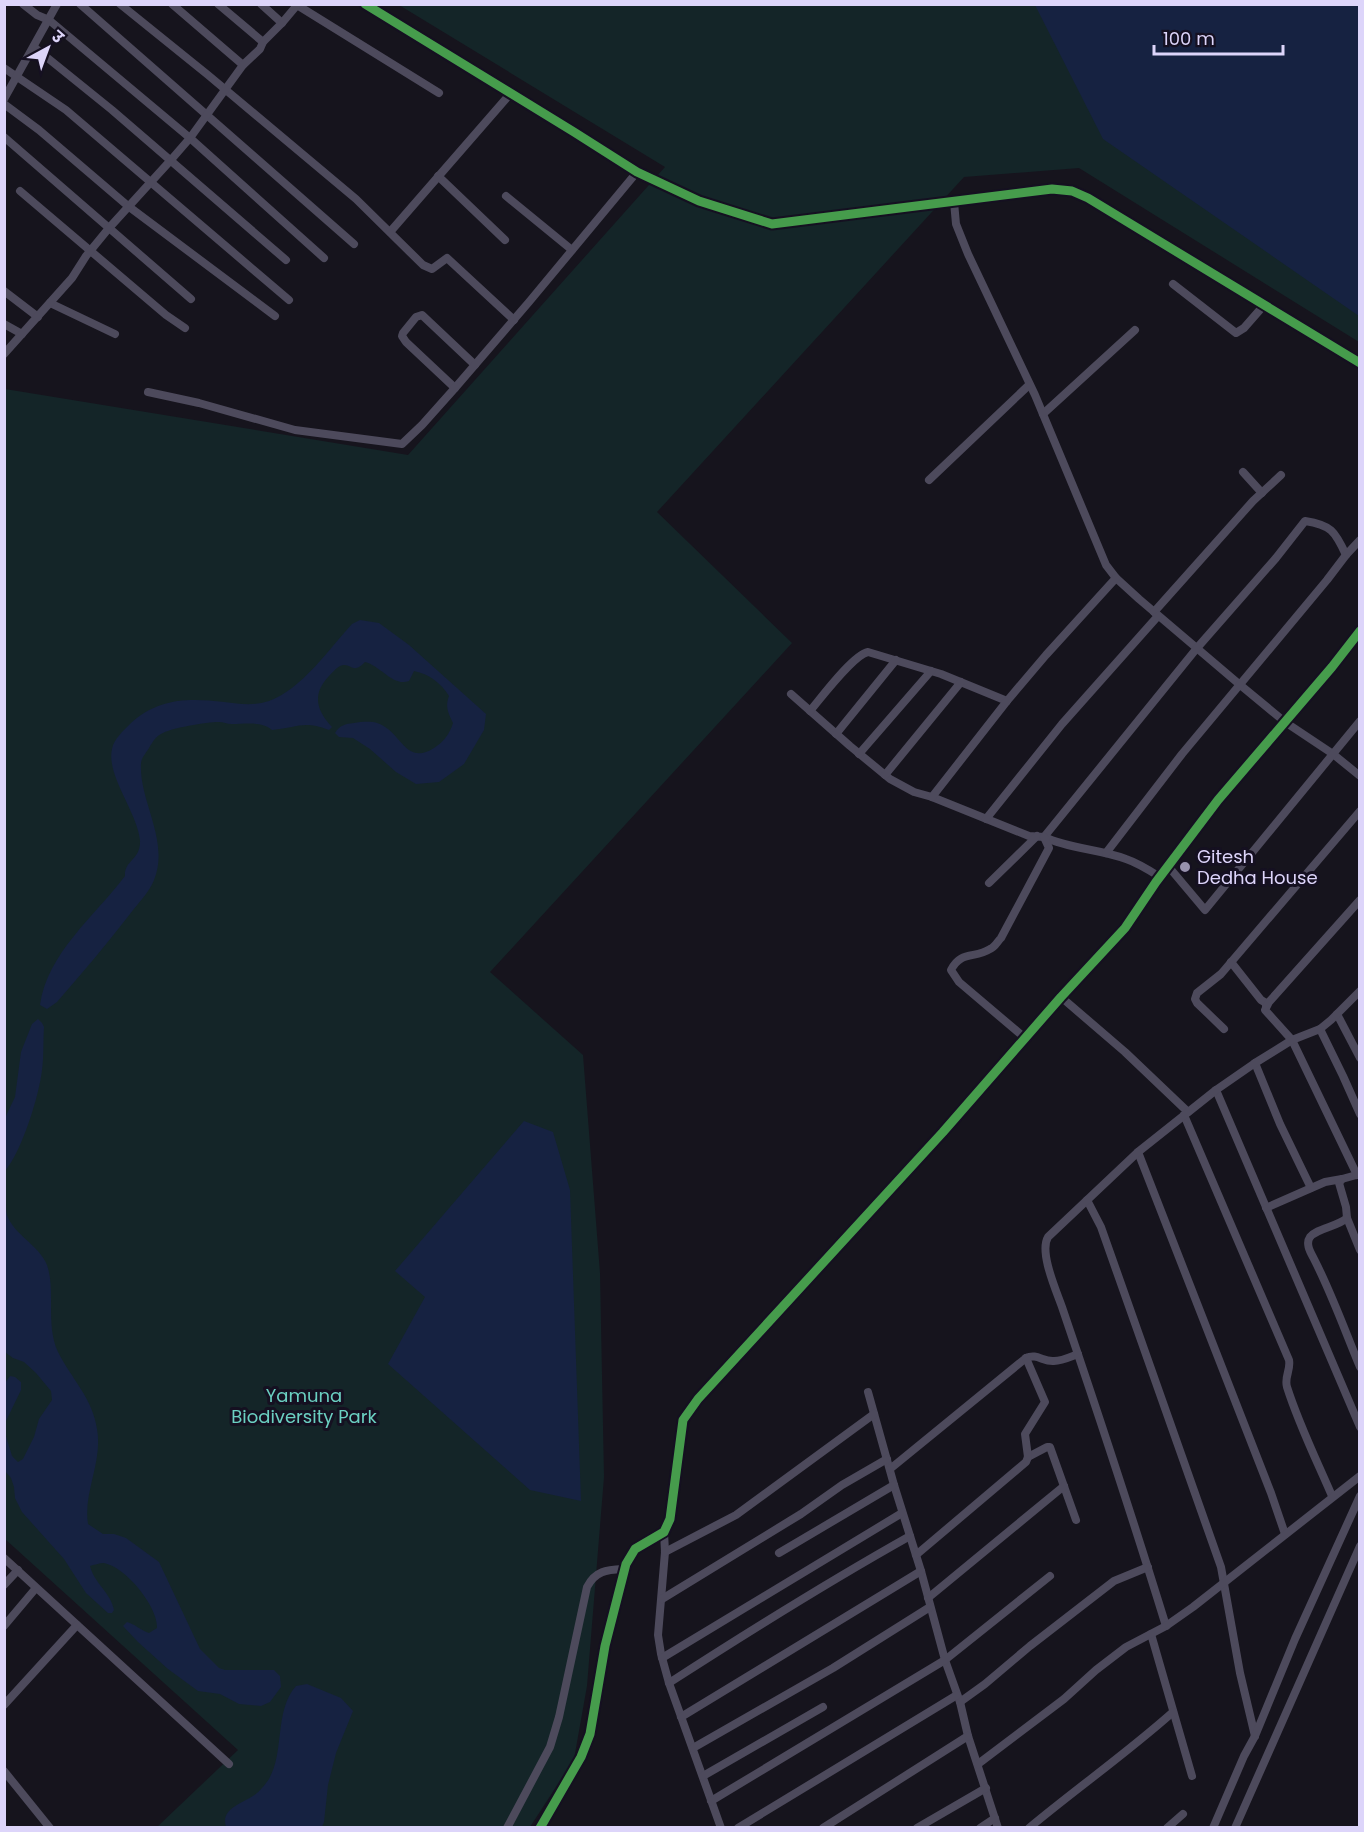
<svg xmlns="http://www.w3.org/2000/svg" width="1364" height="1832" viewBox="0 0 1364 1832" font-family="Poppins,'Noto Sans Devanagari',sans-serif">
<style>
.green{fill:#142528}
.water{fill:#162241}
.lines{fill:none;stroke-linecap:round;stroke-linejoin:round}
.minor{stroke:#4d4a5c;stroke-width:8}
.cycleway-casing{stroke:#151021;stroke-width:13}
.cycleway{stroke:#469c4c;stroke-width:9}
.poi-dot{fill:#9791ad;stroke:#151021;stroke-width:2}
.labels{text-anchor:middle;stroke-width:6;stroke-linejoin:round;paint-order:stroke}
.poi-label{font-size:18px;fill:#ddd5fa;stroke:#151021;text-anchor:start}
.park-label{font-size:18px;fill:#6bd0c2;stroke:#151021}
</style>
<rect width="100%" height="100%" fill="#16141d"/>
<path class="green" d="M399,5H1359V342L1079,168L964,177L657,512L792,643L490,972L583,1055L600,1273L604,1477L587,1686L574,1759L530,1827H157L238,1750L5,1539V389L408,455L665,167Z"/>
<g class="water">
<path d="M1035,5H1359V316L1103,139Z"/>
<path d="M360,620L379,623L409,645L486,714L484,730L464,764L439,782L416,784L396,772L370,749L353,738L339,737L335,733C340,725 345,724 354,723C361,722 370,721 377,723C401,730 405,767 434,748C444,742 450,733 453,723C448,712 445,707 449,696C441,683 429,674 414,671L409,681C393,687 381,666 365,662C352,676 351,661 340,666C336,668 332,673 329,676C312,694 316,710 332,727L329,730C302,720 298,728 272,730C262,721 245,724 232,724C227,724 223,722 219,722C207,722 170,728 161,734C155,737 152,743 149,748C146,753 141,758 141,764C139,801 170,841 154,880C149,893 138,903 130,914C107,944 82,973 57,1002L47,1009L40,1005C47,953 96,915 125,876C124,860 141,860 140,840C137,812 106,775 112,749C114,739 123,731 130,724C158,698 188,698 224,702C240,704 254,706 269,701C301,690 330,648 352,624Z"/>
<path d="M38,1019L42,1023L44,1027C43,1041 44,1056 42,1070C39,1096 22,1151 5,1171V1118L15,1097L21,1052L32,1024Z"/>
<path d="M524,1121L553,1132L570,1190L581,1501L530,1490L388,1364L425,1297L395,1271Z"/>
<path d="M5,1192C7,1199 5,1208 7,1215C14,1235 39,1245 47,1265C56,1291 45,1323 58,1352C71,1378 93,1399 97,1429C103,1462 83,1492 88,1524L103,1534H114L126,1538L159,1562L200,1649L219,1668L225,1670H274L280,1676L281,1687L270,1702L261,1706L239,1704L220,1694L198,1691L168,1669L138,1642L123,1626L127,1622C135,1624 140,1630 149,1633L157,1628C158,1607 126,1567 104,1563C99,1563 94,1565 90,1566C94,1583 111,1593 114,1610L112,1613H108L86,1593L64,1559L22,1512L15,1498L14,1487L11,1478L5,1471V1383L10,1376L15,1377L21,1382V1390L6,1421L5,1433L12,1456L18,1462L23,1459L34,1437L39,1419L52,1400L51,1391L36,1373L24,1362L13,1358L5,1352Z"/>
<path d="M307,1684L341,1698L353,1711L336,1753L328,1785L324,1822L322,1827H226C220,1807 244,1804 257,1793C261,1790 266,1783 269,1779C285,1751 274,1711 296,1686Z"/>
</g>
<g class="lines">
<g class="minor">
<path d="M23,4L37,15L49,20L190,138L324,258"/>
<path d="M80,4L354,244"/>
<path d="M120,4L208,75L356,199L423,265L432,269L447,258L514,320"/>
<path d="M172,4L243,65"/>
<path d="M218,4L263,42"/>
<path d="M261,4L282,23"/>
<path d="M365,4L574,132L637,172L699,201L772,224L1052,189L1072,191L1088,198L1360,363"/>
<path d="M297,5L439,93"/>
<path d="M34,47L112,110L286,260"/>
<path d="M4,68L66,110L289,300"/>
<path d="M4,99L57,4"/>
<path d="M4,104L39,130L128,206L275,316"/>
<path d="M4,137L191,299"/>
<path d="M438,176L505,240"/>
<path d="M20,191L166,315L185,328"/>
<path d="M506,196L572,250"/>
<path d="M954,202L956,224L968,254L1035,395L1106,565L1116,578L1139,599L1239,684L1285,722L1333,754L1360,776"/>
<path d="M390,232L511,93"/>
<path d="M1173,284L1236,333L1244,328L1265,304"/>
<path d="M4,291L38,317"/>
<path d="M50,303L115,334"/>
<path d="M4,324L22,334"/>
<path d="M4,354L72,278L86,256L109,228L170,161L190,138L243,65L260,49L263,42L282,23L298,4"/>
<path d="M455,388L406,342L402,336L403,333L416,317L422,315L475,365"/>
<path d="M148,392L199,403L295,430L402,444L422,425L455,388L529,302L637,172"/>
<path d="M1043,414L1135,330"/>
<path d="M1243,472L1262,493"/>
<path d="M929,480L1029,385"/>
<path d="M1154,612L1253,501L1281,475"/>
<path d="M791,694L850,746L890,779L914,792L932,797L1029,836L1044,837L1197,648L1276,558L1305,521C1331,525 1335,531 1346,555"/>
<path d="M810,711C821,698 853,655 868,652L941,674L1007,701"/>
<path d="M836,734L896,660"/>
<path d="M859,754L931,671"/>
<path d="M885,775L961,682"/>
<path d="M932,797L1007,701L1046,655L1116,578"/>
<path d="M986,819L1062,724L1158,616"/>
<path d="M1044,837C1070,849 1099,849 1126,859C1138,863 1149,870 1160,877"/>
<path d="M1106,853L1182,754L1327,580L1346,555L1360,540"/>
<path d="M1168,866L1205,910L1360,721"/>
<path d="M989,883L1037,836"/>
<path d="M1231,962L1261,1000L1266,1003V1006"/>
<path d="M1061,997L1125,1052L1188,1112"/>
<path d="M1337,1014L1360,1058"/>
<path d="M1224,1029L1197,1003L1195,999L1197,993L1221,974L1360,811"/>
<path d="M1320,1029L1343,1076L1360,1114"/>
<path d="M1025,1038L959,982L951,970C961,950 975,959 990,949C995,947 997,942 1001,938L1049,848L1044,837"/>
<path d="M1255,1063L1280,1124L1311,1188"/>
<path d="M1216,1090L1360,1427"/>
<path d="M1184,1115L1289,1360C1291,1370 1284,1377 1287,1387C1299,1425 1317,1461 1332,1496"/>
<path d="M1138,1152L1271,1493L1285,1534"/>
<path d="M1360,1174L1342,1179L1339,1183L1346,1207L1347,1218C1337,1227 1317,1228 1310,1237C1305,1244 1311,1253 1314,1259C1332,1294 1345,1331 1360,1367"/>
<path d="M1357,1175L1292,1040L1265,1010L1269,1002L1360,900"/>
<path d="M1087,1200L1101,1227L1221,1567L1240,1673L1255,1736"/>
<path d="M1266,1208L1325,1182L1342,1179"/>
<path d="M1347,1218L1360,1250"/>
<path d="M868,1392L894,1485L921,1571L945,1660L960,1702L968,1736L998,1828"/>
<path d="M1028,1457L1047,1447H1050L1076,1520"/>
<path d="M890,1469L1026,1358C1037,1353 1043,1362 1054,1361C1062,1361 1070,1357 1078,1354"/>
<path d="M664,1532L665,1552L658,1635L661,1654L669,1683L721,1828"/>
<path d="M665,1552L736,1515L874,1414"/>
<path d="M779,1553L894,1485"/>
<path d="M916,1555L1026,1462L1028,1457L1025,1434L1045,1402L1026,1358"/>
<path d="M4,1558L229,1764"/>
<path d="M4,1585L18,1570"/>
<path d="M928,1598L1064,1486"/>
<path d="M662,1599L801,1514L842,1485L887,1459"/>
<path d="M4,1626L36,1588"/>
<path d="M1166,1626C1133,1519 1098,1413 1062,1307C1056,1290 1039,1252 1048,1237L1138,1152L1216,1090L1255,1063L1292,1040L1320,1029L1331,1020L1360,991"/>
<path d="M1151,1634L1192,1776"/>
<path d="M662,1658L902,1513"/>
<path d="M669,1683C748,1632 828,1582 910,1536"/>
<path d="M960,1702L985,1684L1030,1646L1114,1581L1148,1567"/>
<path d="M4,1705L77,1625"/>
<path d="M681,1717L921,1571"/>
<path d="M693,1748L833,1668L930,1607"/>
<path d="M978,1764L1064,1699L1096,1670L1126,1647L1166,1626L1193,1607L1360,1476"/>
<path d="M4,1771L50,1828"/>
<path d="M703,1776L823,1707"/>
<path d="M711,1801L945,1660L1050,1576"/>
<path d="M507,1828L550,1747L559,1717L587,1587C596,1570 607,1570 625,1569"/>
<path d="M540,1828L581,1757L590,1734L605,1646L626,1564L635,1549L664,1532L670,1519L683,1420L698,1399L943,1132L1061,997L1125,928L1156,882L1218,800L1332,667L1360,631"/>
<path d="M738,1828L957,1695"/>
<path d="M823,1828L968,1736"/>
<path d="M917,1828L986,1788"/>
<path d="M980,1828L995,1818"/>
<path d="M1029,1828C1077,1788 1127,1753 1173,1712"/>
<path d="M1167,1828L1183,1814"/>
<path d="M1213,1828L1244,1756L1255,1736L1295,1639L1360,1496"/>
<path d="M1235,1828L1360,1546"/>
</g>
<g class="cycleway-casing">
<g id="cycleway">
<path d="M365,4L574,132L637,172L699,201L772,224L1052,189L1072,191L1088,198L1360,363"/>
<path d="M540,1828L581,1757L590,1734L605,1646L626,1564L635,1549L664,1532L670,1519L683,1420L698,1399L943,1132L1061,997L1125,928L1156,882L1218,800L1332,667L1360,631"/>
</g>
</g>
<use href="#cycleway" class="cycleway"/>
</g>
<circle class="poi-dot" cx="1185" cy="867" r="6"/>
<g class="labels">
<g class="poi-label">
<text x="1197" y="863">Gitesh<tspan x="1197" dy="21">Dedha House</tspan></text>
</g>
<g class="park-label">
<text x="304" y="1402">Yamuna<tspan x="304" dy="21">Biodiversity Park</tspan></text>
</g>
</g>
<rect width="1364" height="1832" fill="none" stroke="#ddd5fa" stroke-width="12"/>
<g transform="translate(48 48) rotate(41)" stroke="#151021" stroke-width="4.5" paint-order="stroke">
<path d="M0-4.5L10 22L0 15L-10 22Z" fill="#ddd5fa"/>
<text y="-9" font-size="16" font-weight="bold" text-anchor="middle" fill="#ddd5fa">उ</text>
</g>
<path d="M1154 45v9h129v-9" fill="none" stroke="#ddd5fa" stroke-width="3"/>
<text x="1163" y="45" font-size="18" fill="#ddd5fa" stroke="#151021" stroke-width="4.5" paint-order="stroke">100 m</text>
</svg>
